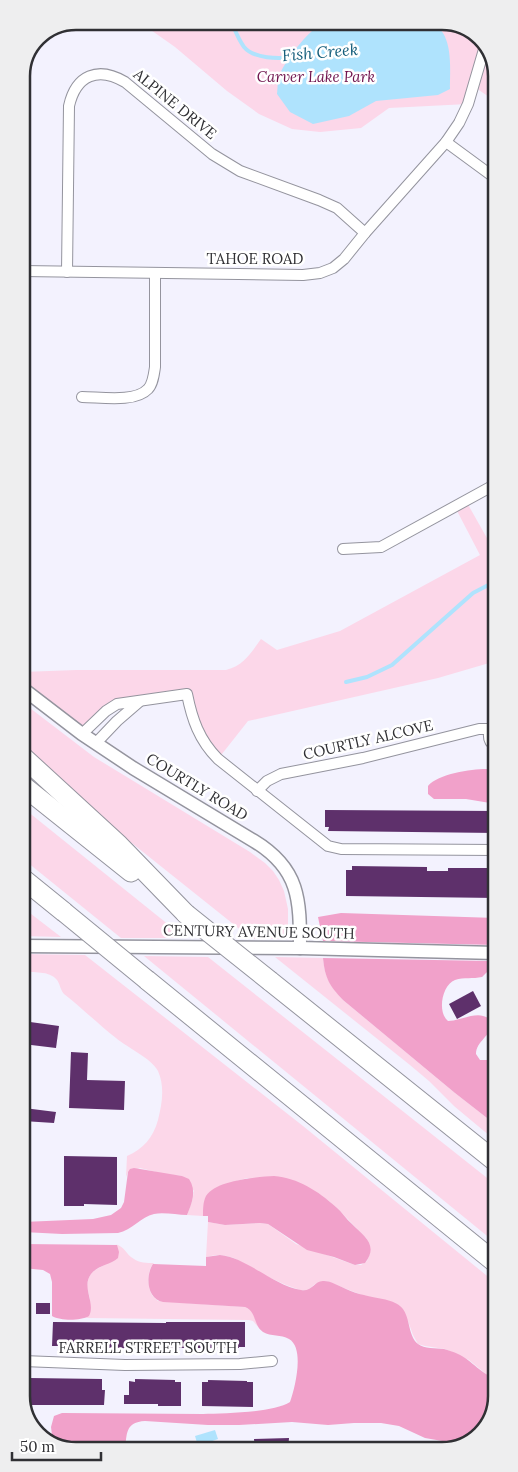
<svg xmlns="http://www.w3.org/2000/svg" width="518" height="1472" viewBox="0 0 518 1472" font-family="Lora,serif">
<style>
.green{fill:#fcd7e9}
.forest{fill:#f1a1ca}
.water{fill:#afe3fd}
.lines{fill:none;stroke-linecap:round;stroke-linejoin:round}
.stream{stroke:#afe3fd;stroke-width:4}
.building{fill:#5e306b}
.minor-casing{stroke:#94949e;stroke-width:12}
.tertiary-casing{stroke:#94949e;stroke-width:15}
.motorway-casing{stroke:#94949e;stroke-width:21}
.minor{stroke:#fff;stroke-width:10}
.tertiary{stroke:#fff;stroke-width:12}
.motorway{stroke:#fff;stroke-width:19}
.motorway-bridge-casing{stroke:#94949e;stroke-width:21;stroke-linecap:butt}
.motorway-bridge{stroke:#fff;stroke-width:19}
.labels{text-anchor:middle;stroke-width:5;stroke-linejoin:round;paint-order:stroke}
.park-label{font-size:15px;font-style:italic;fill:#70144e;stroke:#fff}
.street-label{font-size:15px;fill:#303034;stroke:#fff}
.water-label{font-size:16px;font-style:italic;fill:#155e7b;stroke:#fff}
.rim{fill:none;stroke:#303034;stroke-width:2.5}
</style>
<rect width="100%" height="100%" fill="#f3f2fe"/>
<g class="green">
<path d="M138,21H446L478,35L495,62V101L473,86L468,104L389,108L361,128L320,132L292,129L259,114L227,91L175,47Z"/>
<path d="M466,501L492,547L496,546V661L438,678L248,721L218,759L208,749L187,694L117,704L82,734L22,688V672L76,670H226C244,665 250,654 261,639L277,650L340,631L480,555L455,507Z"/>
<path d="M22,702L94,757L250,852L265,863L273,871L279,880L284,891L288,909V930L285,935L279,939H252L123,836L22,745Z"/>
<path d="M22,807L185,938H121L22,858Z"/>
<path d="M22,907L61,937L22,936Z"/>
<path d="M22,954L85,955L303,1126L497,1284V1378L486,1374L469,1360L445,1349L425,1346L418,1344L413,1335L408,1321L395,1303L362,1295L326,1281L315,1284L308,1290H300L286,1285L266,1276L234,1258L227,1256L216,1255L206,1257L208,1222L225,1225L260,1223L268,1224L296,1244L355,1265H361L367,1261L370,1253L367,1239L336,1207L325,1198L247,1178L223,1185L210,1192L208,1194L204,1205L203,1216L187,1215L192,1201L194,1191L182,1176L164,1174L140,1168L128,1172L126,1177L127,1156C143,1149 153,1138 158,1120C162,1104 165,1087 158,1071C151,1058 128,1048 116,1038C98,1024 82,1008 64,994C60,989 60,984 57,980C49,970 33,973 22,972Z"/>
<path d="M144,956L208,957L496,1185L497,1244Z"/>
<path d="M275,957L323,958C325,978 330,985 343,1000L455,1093L496,1125V1141L454,1106L429,1081L410,1065Z"/>
<path d="M115,1244C126,1247 125,1254 134,1259C139,1263 147,1263 154,1263C147,1269 147,1287 152,1295C153,1297 156,1299 158,1301L245,1307L252,1311L259,1328L253,1321L249,1320L86,1318L87,1317L90,1299L87,1287L88,1279L92,1272L104,1265L117,1245Z"/>
</g>
<g class="forest">
<path d="M486,769H496V804L466,799H434L428,794V786C438,774 471,769 486,769Z"/>
<path d="M341,913L496,918V945L323,941L318,917Z"/>
<path d="M323,958L490,961L489,970L482,977C473,979 464,977 455,980C442,985 437,1012 448,1021C462,1021 480,1008 491,1021C493,1036 476,1040 476,1054L480,1060H488L491,1058L496,1047V1125L455,1093L343,1000C329,985 325,978 323,958Z"/>
<path d="M134,1168L182,1176L189,1179C197,1191 192,1203 187,1215C177,1215 164,1212 154,1214C141,1217 132,1230 118,1233L62,1234L23,1232V1222L93,1219L111,1215L121,1208L124,1202L128,1172L130,1169Z"/>
<path d="M274,1176C298,1178 318,1191 336,1207C342,1212 346,1219 352,1224C364,1236 379,1245 365,1263L355,1265L334,1257L307,1250L268,1224L260,1223L225,1225L208,1222V1216H203C203,1209 203,1202 206,1196C216,1180 257,1177 274,1176Z"/>
<path d="M23,1244L117,1245L119,1252L118,1258C110,1265 98,1265 91,1274C81,1287 96,1303 89,1316C80,1321 61,1321 52,1316V1282L50,1274L43,1270L23,1268Z"/>
<path d="M220,1255C248,1258 272,1285 301,1290C313,1292 314,1280 324,1281C331,1281 339,1286 346,1289C351,1291 358,1294 364,1295C373,1298 393,1299 400,1306C411,1315 407,1335 418,1344C424,1349 436,1348 444,1349C448,1350 454,1352 458,1354C472,1360 482,1376 497,1378V1396L485,1430L464,1444L448,1442L425,1438L399,1426L381,1423H354L328,1425L292,1422L239,1425H208L145,1421C125,1422 127,1434 125,1450L72,1451L53,1443L51,1427L54,1416L62,1413C109,1413 156,1414 203,1414C224,1413 273,1413 290,1402C295,1388 305,1348 289,1339C281,1334 271,1337 263,1332C253,1325 257,1312 245,1307L163,1302C147,1299 145,1276 153,1264L206,1266V1257Z"/>
</g>
<g class="water">
<path d="M328,21H427C431,23 435,25 438,27C453,40 450,71 450,89L438,95L376,101L349,116L313,124L290,112L277,94C278,87 277,79 280,74C286,59 312,25 328,21Z"/>
<path d="M215,1430L218,1439L198,1446L195,1436Z"/>
</g>
<g class="lines">
<g class="stream">
<path d="M231,21C235,30 238,39 244,47C254,59 279,59 293,57"/>
<path d="M346,682L367,677L392,665L473,593L496,581"/>
</g>
</g>
<g class="building">
<path d="M325,810L496,811V833L328,831L329,827H325Z"/>
<path d="M352,866L427,867V871H448V868H489V871H496V898L346,896V870H352Z"/>
<path d="M473,991L481,1006L457,1019L449,1004Z"/>
<path d="M23,1021L59,1026L56,1048L23,1044Z"/>
<path d="M71,1052L88,1053L87,1080L125,1081L124,1110L69,1108Z"/>
<path d="M24,1108L56,1112L54,1123L23,1121Z"/>
<path d="M64,1156L117,1157V1205L84,1204V1206H64Z"/>
<rect x="36" y="1303" width="14" height="11"/>
<path d="M53,1322L166,1323V1322H245V1347H239V1348H161V1349L59,1347V1346H52Z"/>
<path d="M29,1378L102,1379V1390H105L104,1405H23V1380H29Z"/>
<path d="M135,1379L175,1380V1382H181V1406H158V1404H124V1395H129V1381L135,1382Z"/>
<path d="M208,1380L247,1381V1382H253V1407L202,1406V1382H208Z"/>
<path d="M289,1438L288,1450H255L254,1439Z"/>
</g>
<g class="lines">
<g class="minor-casing">
<g id="minor">
<path d="M446,142L495,178"/>
<path d="M22,271L303,275L320,273L333,268L344,259L365,233L446,142L459,123L468,104L485,46"/>
<path d="M67,272L69,106C76,75 98,66 125,82L212,154L240,171L319,200L337,208L365,233"/>
<path d="M82,397C100,397 135,403 148,389C153,384 154,374 155,367V273"/>
<path d="M343,549L381,547L496,484"/>
<path d="M496,724C487,730 486,741 496,747"/>
<path d="M82,734L106,711L117,704L187,694C192,719 199,740 218,759L328,846L341,849L496,850"/>
<path d="M96,743L117,721L139,702"/>
<path d="M257,791L267,781L281,774L363,758L479,729H490"/>
<path d="M23,1361L125,1365L240,1364L272,1361"/>
</g>
</g>
<g class="tertiary-casing">
<g id="tertiary">
<path d="M22,688L82,734L133,768L254,841C300,869 300,900 300,948"/>
<path d="M22,946L300,948L496,953"/>
</g>
</g>
<g class="motorway-casing">
<g id="motorway">
<path d="M22,756L119,845L186,914"/>
<path d="M22,785L131,872"/>
<path d="M22,878L64,912"/>
<path d="M147,980L497,1264"/>
<path d="M270,981L496,1162"/>
</g>
</g>
<use href="#minor" class="minor"/>
<use href="#tertiary" class="tertiary"/>
<use href="#motorway" class="motorway"/>
<g class="motorway-bridge-casing">
<g id="motorway-bridge">
<path d="M64,912L147,980"/>
<path d="M186,914L270,981"/>
</g>
</g>
<use href="#motorway-bridge" class="motorway-bridge"/>
</g>
<g class="labels">
<g class="park-label">
<text x="316" y="82">Carver Lake Park</text>
</g>
<g class="street-label">
<text transform="translate(175 104) rotate(39)" y="5">ALPINE DRIVE</text>
<text x="255" y="264">TAHOE ROAD</text>
<text transform="translate(368 740) rotate(-13)" y="5">COURTLY ALCOVE</text>
<text transform="translate(197 787) rotate(31)" y="5">COURTLY ROAD</text>
<text transform="translate(259 932) rotate(1)" y="5">CENTURY AVENUE SOUTH</text>
<text x="148" y="1353">FARRELL STREET SOUTH</text>
</g>
<g class="water-label">
<text transform="translate(320 52) rotate(-5)" y="6">Fish Creek</text>
</g>
</g>
<path d="M0 0H518V1472H0ZM76 30H442A46 46 0 0 1 488 76V1396A46 46 0 0 1 442 1442H76A46 46 0 0 1 30 1396V76A46 46 0 0 1 76 30Z" fill="#eeeeef" fill-rule="evenodd"/>
<path class="rim" d="M76 30H442A46 46 0 0 1 488 76V1396A46 46 0 0 1 442 1442H76A46 46 0 0 1 30 1396V76A46 46 0 0 1 76 30Z"/>
<path d="M12 1452v8h89v-8" fill="none" stroke="#303034" stroke-width="2.5"/>
<text x="20" y="1452" font-size="15" fill="#303034" stroke="#ffffff" stroke-width="4" paint-order="stroke">50 m</text>
</svg>
